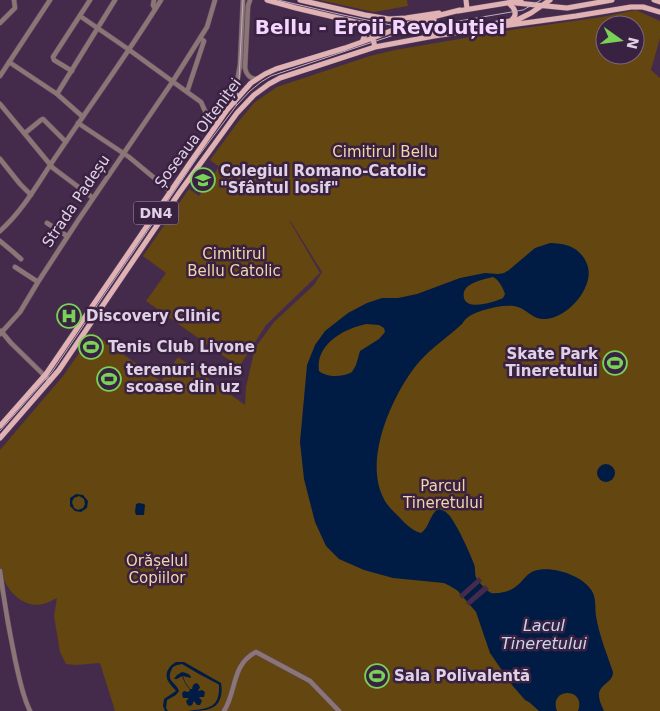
<svg xmlns="http://www.w3.org/2000/svg" width="660" height="711" viewBox="0 0 660 711" font-family="'DejaVu Sans',sans-serif">
  <rect width="100%" height="100%" fill="#442b4b"/>
  <path fill="#644610" fill-rule="evenodd" d="M319,0h88l1,6 -34,6z
    M636,10l24,11v17l-9,32 9,8v633h-545l-15,-48 -24,2 -10,-1 -6,-12 -6,-36 3,-18c-5,2 -9,5 -14,6 -16,4 -31,-8 -38,-22 -2,-5 -1,-10 -5,-14v-118l63,-74 30,-43 68,48 17,-24 67,48 1,-18 9,-39 19,-26 40,-37 8,-13 -31,-50 -2,-2 31,53 -54,52 -27,42 -93,-66 20,-28 -23,-17 46,-67 10,7 19,-28 44,30 -52,-38 28,-38 17,-20 22,-15 93,-31 25,-6 122,-21 85,-12zM605,25h30v30h-30z"/>
  <path fill="#011c44" fill-rule="evenodd" d="M550,243c16,0 31,5 37,21 9,22 -19,54 -41,55 -13,1 -17,-8 -28,-12 -12,-4 -41,3 -51,11 -2,1 -4,5 -5,6 -14,13 -31,24 -43,38 -28,33 -63,111 -27,148 9,8 17,20 29,23 9,-6 8,-18 17,-24 4,1 7,2 10,5 8,8 22,39 26,50 2,5 0,11 3,15 4,6 9,11 14,14 11,1 21,-2 29,-10 4,-4 8,-10 14,-12 18,-6 51,5 59,22 3,7 2,15 3,23 3,19 11,38 17,56 0,11 -14,12 -14,23 0,6 3,11 5,16h-26c9,-24 -30,-24 -21,0h-18l-10,-9 -4,-2 -13,-15 -22,-32 -14,-41 -18,-21 -8,-5 -6,-3 -51,-5 -29,-8 -25,-11 -13,-13 -11,-24 -11,-43 -4,-37 7,-77 8,-20 10,-14 23,-18 19,-10 15,-5h16l19,-4 43,-16 25,-5 13,1 6,-1 5,-3 26,-22zM493,277c6,3 10,11 12,17l-2,4c-8,4 -36,13 -39,0 -1,-4 0,-8 3,-11 7,-6 18,-8 26,-10zM367,324l12,1 5,3 1,4 -6,7 -19,12 -4,14 -4,7c-9,5 -25,6 -33,-1 -4,-26 25,-43 48,-47z
    M597 473a9 9 0 1 1 18 0a9 9 0 1 1-18 0Z
    M76,494l7,1 5,6 -1,7 -6,4 -6,-1 -5,-5v-8zM79,496l5,3 1,5 -2,4 -5,2 -4,-2 -2,-6 2,-4z
    M139,503l5,1 1,1 -1,10h-8l-1,-3 1,-8z
    M176,662h8l37,21c1,6 1,11 -1,16 -4,12 -19,12 -32,12 20,-3 32,-2 31,-26l-1,-1 -19,-10 -17,-10 -5,1 -4,2c-9,15 3,14 6,24l-3,4 -9,5 -1,8 2,3h-3l-2,-5 1,-7 12,-8c-2,-3 -6,-6 -8,-10 -4,-8 1,-15 8,-19z
    M182,672c4,1 9,2 9,6l-8,-2 2,6 5,7h2l1,-4 3,-2 2,1 2,3 -2,4 4,-1 3,2 -1,5h-5l3,4 -2,4h-3l-3,-4 -2,4 -3,1 -2,-2 -1,-3 3,-3h-6l-1,-5 2,-2 4,1 2,-2 -5,-7 -3,-7 -5,3h-3l3,-4z"/>
  <path fill="#442b4b" d="M479,577l3,4 -20,18 -3,-4z
    M485,585l4,4 -20,17 -3,-4z"/>
  <g fill="none" stroke-linecap="round" stroke-linejoin="round">
    <g stroke="#604967" stroke-width="5.5">
      <path id="minor" d="M154,0l-1,5 2,4
        M250,0l-2,6 -3,62c1,6 5,11 12,11
        M80,16l48,33 59,43 14,10 4,9 10,10 3,2
        M0,23l15,-15 -1,-8
        M9,62l48,32 26,23
        M72,71l-18,-11 -1,-3 37,-57
        M0,76l50,-76
        M187,92l17,-51 -4,-3
        M57,94l58,-94
        M0,104l53,64 40,30
        M230,105l6,-17 4,-23 3,-65
        M78,123l51,34 41,34
        M25,133l16,-13 2,-1 23,23
        M0,159l20,25 11,11
        M47,223l20,13
        M0,231c25,-22 40,-52 59,-79 34,-51 70,-100 102,-152
        M0,241l12,10 9,8
        M15,267l23,15
        M1,331l10,12 39,38
        M0,334l20,-22 18,-30 41,-63 94,-138 34,-54 8,-27
        M0,571c4,30 9,59 15,88 4,18 7,36 15,52
        M224,711c13,-20 7,-46 32,-59l54,29 29,30"/>
    </g>
    <g stroke="#604967" stroke-width="6">
      <path id="major" d="M267,0l29,8 72,17 2,2 5,20
        M300,0l65,15 24,4 17,-1 33,-5
        M466,0l1,9
        M654,0l6,2
        M508,3c8,5 10,13 2,18
        M516,3l51,5 45,-8
        M458,11l55,-9 8,-2
        M434,20l-6,2 -1,6 2,4 7,1
        M362,23c4,7 4,12 0,19
        M502,26l74,-10 55,-9h12l17,5
        M0,426l46,-52 144,-211 37,-53 24,-27 14,-9 11,-5 69,-21 28,-10 40,-16 47,-12
        M0,438l59,-68 120,-177 58,-80 17,-18 15,-11 11,-6 95,-31 59,-11 53,-8 10,-5 20,-3 14,-7 19,-13"/>
    </g>
    <use href="#minor" stroke="#8c7575" stroke-width="4.5"/>
    <use href="#major" stroke="#e1b2b3" stroke-width="5"/>
    <path stroke="#bdacc3" stroke-width="1" d="M278,0l65,15 67,14
      M236,105l3,-25 4,-80
      M0,431l52,-59 145,-214 39,-52 14,-15 11,-9 10,-6 141,-47 111,-19 18,-10"/>
  </g>
  <defs>
    <g id="school-ring" transform="scale(1.25)"><circle r="9.5" fill="#392141" stroke="#79d157" stroke-width="1.5"/><path d="M0-5L7-2L0 1L-7-2ZM-4 1L0 2.5L4 1V4Q0 6-4 4Z" fill="#79d157"/></g>
    <g id="hospital-ring" transform="scale(1.25)"><circle r="9.5" fill="#392141" stroke="#79d157" stroke-width="1.5"/><path d="M-5-5h3v3.5h4V-5h3V5h-3V1.5h-4V5h-3Z" fill="#79d157"/></g>
    <g id="stadium-ring" transform="scale(1.25)"><circle r="9.5" fill="#392141" stroke="#79d157" stroke-width="1.5"/><path d="M0-5a6.5 5 0 1 0 0 10a6.5 5 0 1 0 0-10ZM-3.5-1.8h7v3.6h-7Z" fill="#79d157"/></g>
  </defs>
  <g fill-rule="evenodd">
    <use href="#school-ring" x="203" y="180"/>
    <use href="#hospital-ring" x="69" y="316"/>
    <use href="#stadium-ring" x="91" y="347"/>
    <use href="#stadium-ring" x="615" y="363"/>
    <use href="#stadium-ring" x="109" y="379"/>
    <use href="#stadium-ring" x="377" y="676"/>
  </g>
  <g text-anchor="middle" stroke-width="5" stroke-linejoin="round" paint-order="stroke">
    <rect fill="#392141" stroke="#ae9cb4" stroke-width="1" x="133.5" y="201.5" width="45" height="23" rx="4"/>
    <g font-size="14" font-weight="bold" fill="#e0d1e5">
      <text x="156" y="218">DN4</text>
    </g>
    <g font-size="15" fill="#e0d1e5" stroke="#392141">
      <text transform="translate(198 133) rotate(-53)" y="5">Șoseaua Olteniței</text>
      <text transform="translate(76 201) rotate(-56)" y="5">Strada Padeșu</text>
    </g>
    <g font-size="15" fill="#f3d5a8" stroke="#392141">
      <text x="385" y="157">Cimitirul Bellu</text>
      <text x="234" y="259">Cimitirul<tspan x="234" dy="17">Bellu Catolic</tspan></text>
      <text x="443" y="491">Parcul<tspan x="443" dy="17">Tineretului</tspan></text>
      <text x="157" y="566">Orășelul<tspan x="157" dy="17">Copiilor</tspan></text>
    </g>
    <g font-size="15" font-weight="bold" fill="#e0d1e5" stroke="#392141" text-anchor="start">
      <text x="220" y="176">Colegiul Romano-Catolic<tspan x="220" dy="17">"Sfântul Iosif"</tspan></text>
      <text x="86" y="321">Discovery Clinic</text>
      <text x="108" y="352">Tenis Club Livone</text>
      <text x="598" y="359" text-anchor="end">Skate Park<tspan x="598" dy="17">Tineretului</tspan></text>
      <text x="126" y="375">terenuri tenis<tspan x="126" dy="17">scoase din uz</tspan></text>
      <text x="394" y="681">Sala Polivalentă</text>
    </g>
    <g font-size="16" font-style="italic" fill="#c9d7ed" stroke="#392141">
      <text x="544" y="631">Lacul<tspan x="544" dy="18">Tineretului</tspan></text>
    </g>
    <g font-size="20" font-weight="bold" fill="#f5d6ff" stroke="#392141">
      <text x="380" y="34">Bellu - Eroii Revoluției</text>
    </g>
  </g>
  <g transform="translate(620 40) rotate(104)"><circle r="24" fill="#392141" stroke="#7c6783"/>
  <path d="M0-4L9 19L0 12L-9 19Z" fill="#79d157"/>
  <text y="-8" font-size="14" font-weight="bold" text-anchor="middle" fill="#e0d1e5">N</text>
  </g>
</svg>
